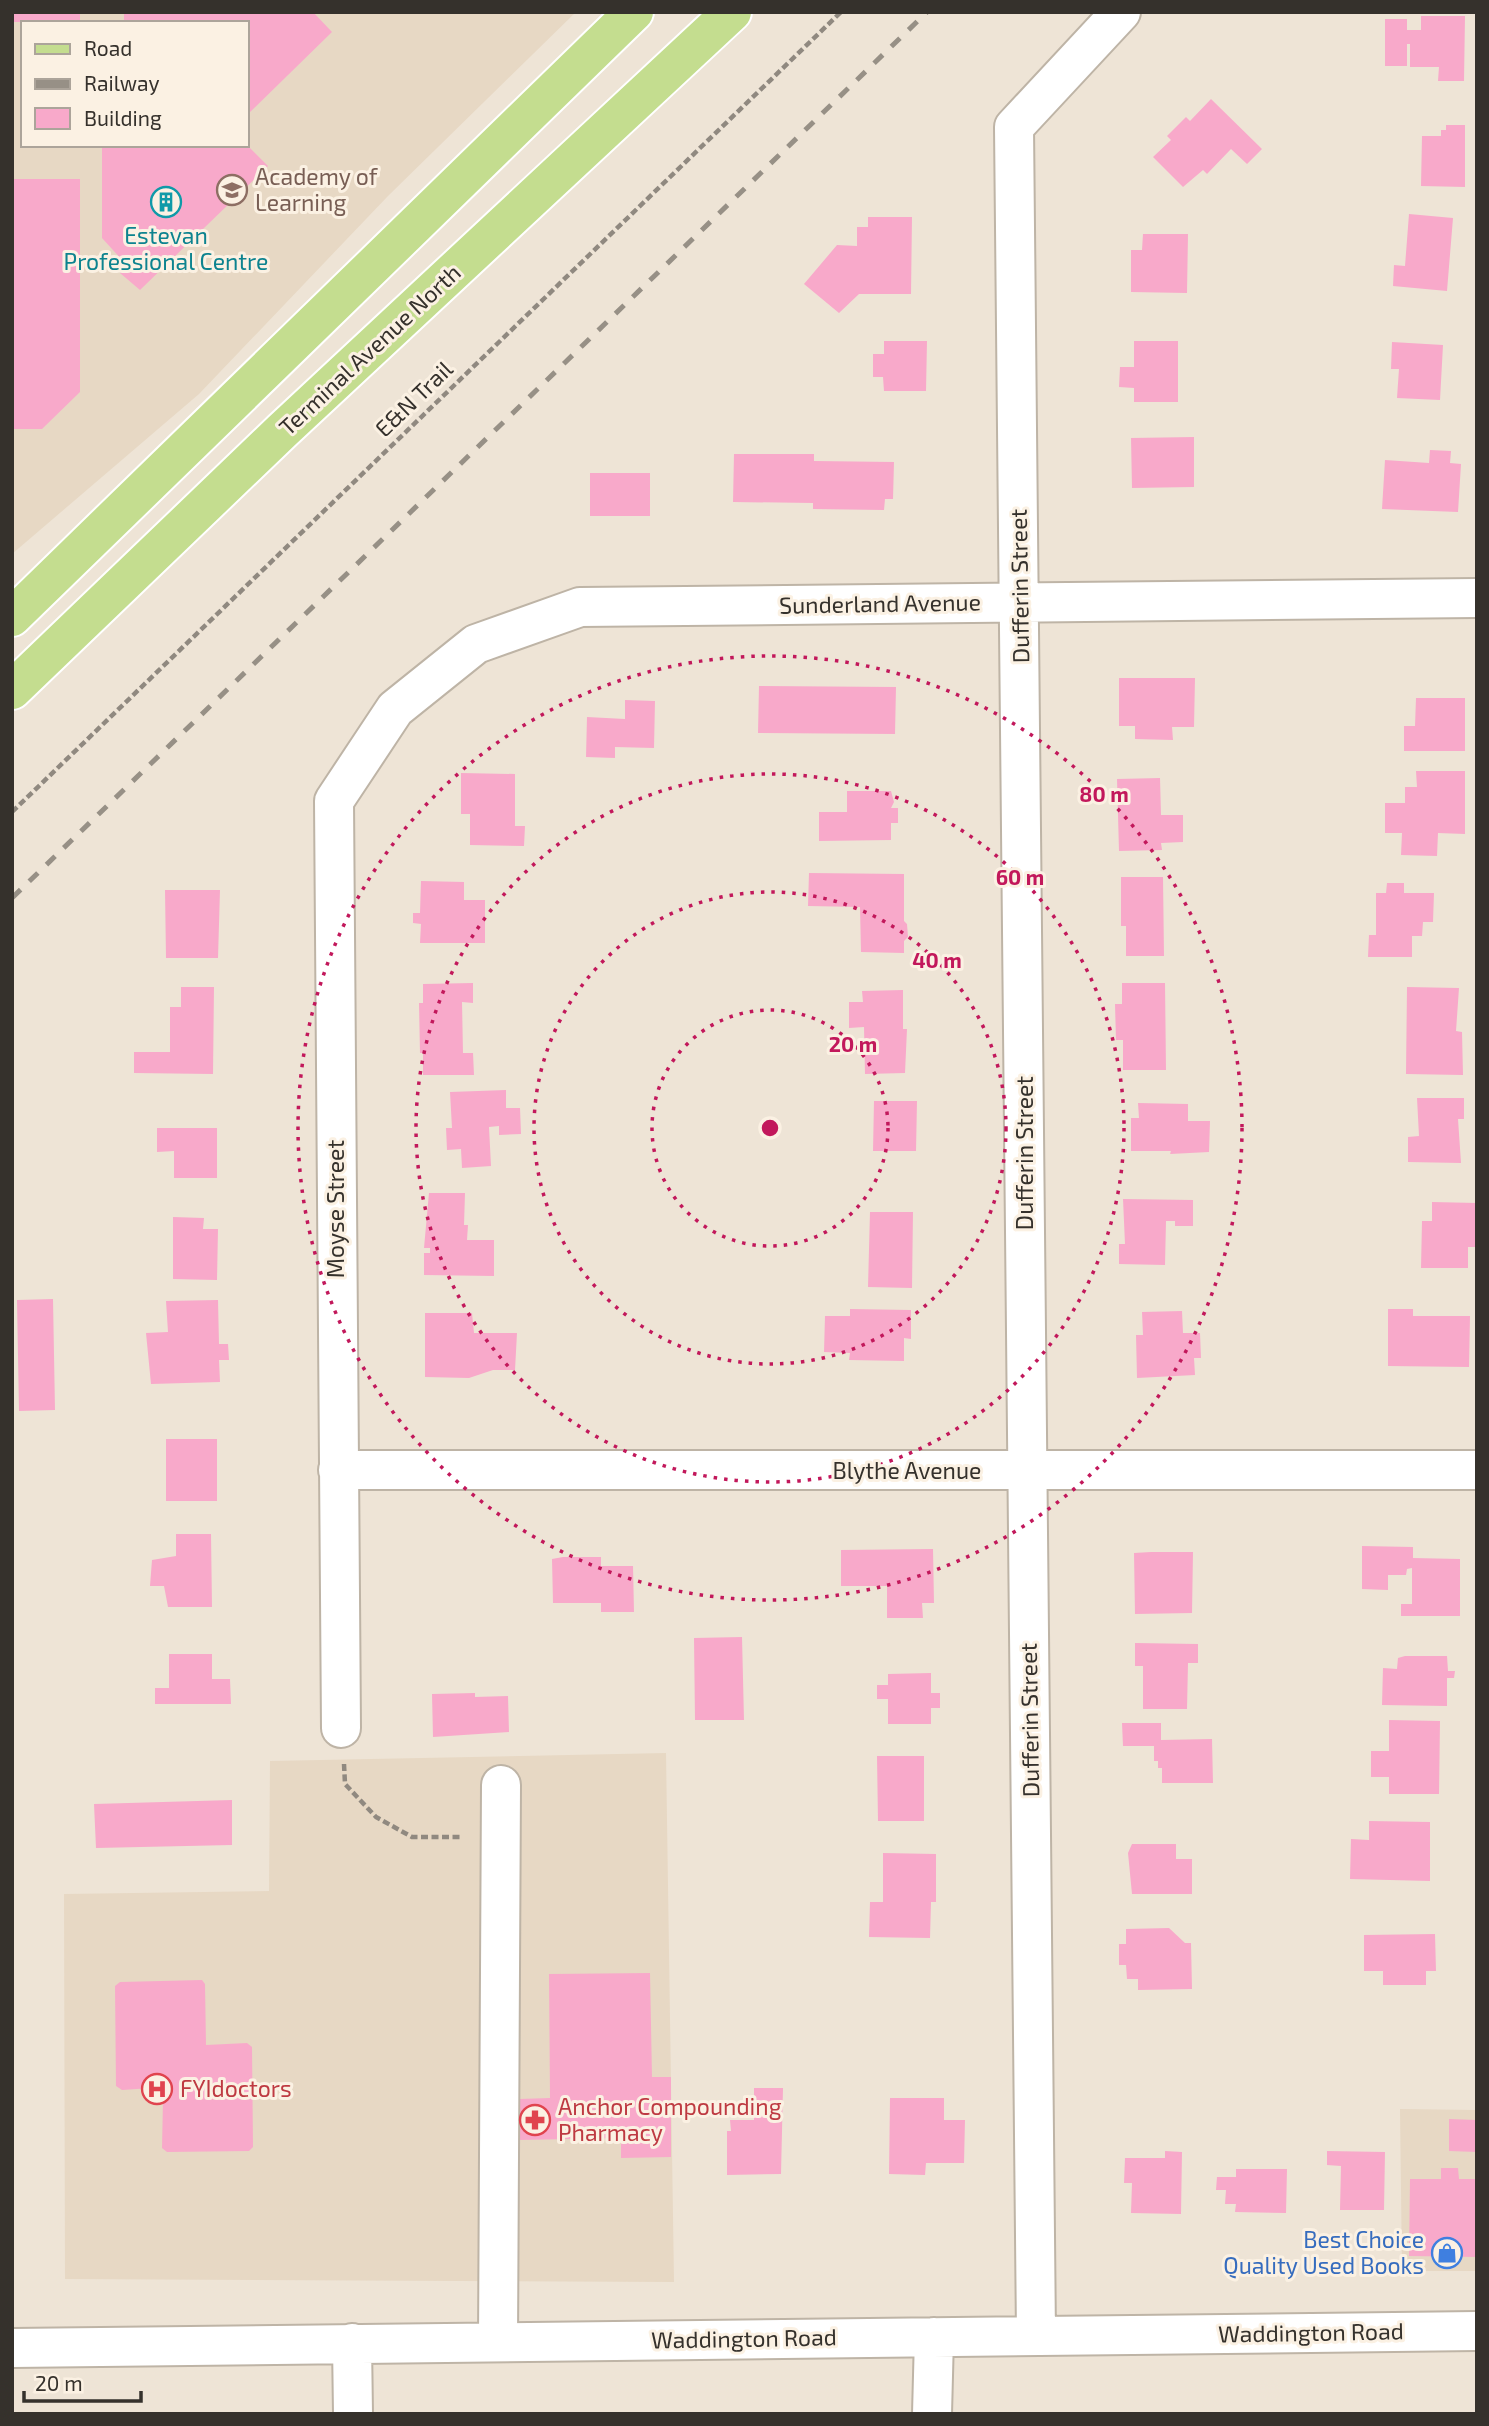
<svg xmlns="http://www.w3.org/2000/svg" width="1489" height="2426" viewBox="0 0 1489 2426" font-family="'Exo 2',sans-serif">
  <rect width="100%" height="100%" fill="#eee4d6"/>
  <path fill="#e7d8c4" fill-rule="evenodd" d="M12,12h564l-188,184 -189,198 -187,160zM23,23h224v122h-224z
    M666,1753l8,529 -609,-3 -1,-385 205,-3 1,-130z
    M1400,2109l77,1v161h-75z"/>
  <path fill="#f8a9ca" d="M12,12h68v10h-68z
    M124,12h189l19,20 -85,83v-92h-123z
    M1421,16h44l-1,65h-26l1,-14h-29v-23h-3v22h-22v-47h22v11h14z
    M1211,99l51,50 -15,15 -16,-15 -24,25 -4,-4 -20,17 -30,-30 18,-17 -4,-4 19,-19 4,4z
    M1446,125h19v62l-44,-1 1,-50h19v-6h5z
    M102,145h145l21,21 -128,124 -20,-17 3,-12 -21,-23z
    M12,179h68v213l-38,37h-30z
    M1409,214l44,4 -6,73 -54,-5 1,-21 11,1z
    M868,217h44l-1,77h-52l-20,19 -35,-29 33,-39 20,1v-19h11z
    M1143,234h45l-1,59 -56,-1v-42h11z
    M884,341h43l-1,50h-42l-1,-14h-10v-23h11z
    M1134,341h44v61h-44v-14l-15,-1 1,-20h14z
    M1392,342l51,3 -3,55 -43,-2 2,-29h-8z
    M1194,437v50l-62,1 -1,-50z
    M1430,450l21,1 -1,12 11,1 -3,48 -76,-3 3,-49 44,3z
    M734,454h80v7l80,1 -1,37h-8l-1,11 -71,-1v-6l-80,-1z
    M590,473h60v43h-60z
    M1119,678h76l-1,49h-22l1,13 -38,-1v-13h-16z
    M759,686l137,1 -1,47 -137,-1z
    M1416,698h49v53h-61v-25h11z
    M625,700l30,1 -1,47 -39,-1v11l-29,-1 1,-40 38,2z
    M1416,771h49v63l-27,-1 -1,23 -36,-1 1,-22h-17v-30h20v-16h12z
    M461,773l54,1v52h10l-1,20 -54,-1v-31h-9z
    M1160,778l1,37h22v27l-22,1 1,7 -43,1 -2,-72z
    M847,791h44l3,11 -3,6h7v15h-7v17l-72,1v-29h28z
    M809,873l95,1v47l3,3 1,13 -4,4v12l-43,-1 -1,-45 -52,-1z
    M1121,877h42l1,79h-38v-30h-5z
    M421,881l43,1v18h21v43h-65l1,-19 -8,-1v-10h7z
    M1387,883h17v10h30l-1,29h-10l-1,14h-10v21h-44l1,-22h7v-42h10z
    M165,890h55l-2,68h-52z
    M473,983v20l-11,-1 1,51h10l1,22h-51v-22h-3l-1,-50h4v-19z
    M1122,983h43l1,87h-43v-30h-7l-1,-36h7z
    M181,987h33l-1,87 -79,-1v-21h36v-45h11z
    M1407,987l52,1 -3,43 6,1 1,43 -57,-1z
    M903,990v39h4l-2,44 -40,1 -1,-47 -15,1v-26h14l-1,-11z
    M506,1090v18h14l1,26 -22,1v-9l-10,1 2,39 -29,2 -1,-19 -14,1 -1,-22h6l-2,-36z
    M1417,1098h47v21h-6l3,44 -53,-1v-25l11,-1z
    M874,1101h43l-1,50h-43z
    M1138,1103l50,1v17h22l-1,31 -39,2 1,-3h-40v-33h8z
    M157,1128h60v50h-43v-27l-17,1z
    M429,1193h36l-1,32h4l-1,15h27v36l-70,-1v-22h6v-5h-6z
    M1123,1199l70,1v26h-18v-5h-9l-1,44 -46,-1v-20h6z
    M1432,1202l45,1v44h-9v21h-47l1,-47h10z
    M870,1212h43l-1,76 -44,-1z
    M173,1217l31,1 -1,11h15l-1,51 -44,-1z
    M53,1299l2,111 -36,1 -2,-111z
    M218,1300l1,44h9l1,16h-10l1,22 -69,2 -5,-51 22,-1 -2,-31z
    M850,1309l61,1v29l-7,-1v23l-55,-1 1,-7 -26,-1 1,-36h25z
    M1388,1309h25v7h57l-1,51 -81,-1z
    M1182,1311l1,22h17l1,25h-7l1,17 -58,3 -1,-43h7l-1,-23z
    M425,1313h47l2,20h43l-2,37h-22l-24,8 -44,-1z
    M166,1439h51v62h-51z
    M176,1534h35l1,73h-44l-4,-21h-14l2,-26 24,-4z
    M1362,1546l51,1v11l47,1v57h-59v-12h11v-36l-5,1 -1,6h-18v15l-26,-1z
    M933,1549l1,54h-12l1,15h-36v-32h-46v-36z
    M1151,1552h42l-1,61 -57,1 -1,-61z
    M563,1557h38v9h32l1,46h-33v-9h-48l-1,-44z
    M742,1637l2,83h-49l-1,-82z
    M1135,1643l63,1v19h-10l-1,46h-44v-43h-8z
    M169,1654h43v25h18l1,25h-76v-16h14z
    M1405,1656h42l1,15h7l-1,7h-7v28l-65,-1 1,-37 14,1 1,-11z
    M931,1673v20h9v15h-9v16h-43v-25h-11v-14h11v-11z
    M475,1693v4l33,-1 1,36 -76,5 -1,-43z
    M1389,1720l51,1 -1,73h-50v-17h-18v-26h18z
    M1122,1723h39v17l51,-1 1,44h-51v-15h-4v-7h-4v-15h-31z
    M877,1756h47v65h-46z
    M232,1800v45l-136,3 -2,-44z
    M1369,1821l61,1v59l-80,-2 1,-40 18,1z
    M1132,1844h44v15h16v35h-60l-4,-41z
    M883,1853l53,1v48h-5l-1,36 -61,-1 1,-35h13z
    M1169,1928l16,15h6l1,46 -54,1v-11h-11l-1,-14h-7v-21h7v-15z
    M1435,1934l1,37h-10v14h-43v-14h-19v-36z
    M650,1973l2,104h19v80l-50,1v-20l-102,2v-41l31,-1 -1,-124z
    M202,1980l3,4 1,61 41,-2 5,4 1,100 -4,4 -82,1 -5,-4 1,-48 -12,-12 -29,2 -6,-4 -1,-100 5,-4z
    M754,2088h29l-2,86 -54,1v-44h4l-1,-11h24z
    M890,2098h54v22h21l-1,43h-38l-1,12 -36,-1z
    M1449,2119l28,1v32l-28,-1z
    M1165,2151l17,1 -1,62 -50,-1 1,-30h-8l1,-25h40z
    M1327,2151l58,1 -1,58h-44l1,-44 -14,-1z
    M1441,2168h17l1,11h18v78l-68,-1 1,-77h31z
    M1236,2169h51l-1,44 -51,-1 1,-8h-11l1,-14h-10l1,-13h19z"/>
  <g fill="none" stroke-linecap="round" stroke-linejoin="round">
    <g stroke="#beb4a6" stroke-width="42">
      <path id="minor" d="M338,1470h1139
        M341,1728l-7,-927 61,-92 81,-65 104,-37 897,-9
        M1036,2336l-22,-2209 107,-115
        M498,2342l3,-557
        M352,2343l1,71
        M12,2348l1465,-17
        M932,2414l2,-77"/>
    </g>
    <g stroke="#fff" stroke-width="42">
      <path id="major" d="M12,617l622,-605
        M12,690l270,-259 450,-419"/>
    </g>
    <path stroke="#908980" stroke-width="4.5" stroke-dasharray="7 3.5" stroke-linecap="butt" d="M12,812l829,-800
      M344,1764l1,20 31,33 36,20h50"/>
    <use href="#minor" stroke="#fff" stroke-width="38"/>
    <use href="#major" stroke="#c4dd8f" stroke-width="38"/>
    <path stroke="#979086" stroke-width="5" stroke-dasharray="12 12" stroke-linecap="butt" d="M12,898l915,-886"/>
  </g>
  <g fill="none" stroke="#c2185b" stroke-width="3.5" stroke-dasharray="3.5 7">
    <circle cx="770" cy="1128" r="118"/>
    <circle cx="770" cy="1128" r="236"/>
    <circle cx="770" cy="1128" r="354"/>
    <circle cx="770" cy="1128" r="472"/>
  </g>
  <defs>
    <g id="university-ring" transform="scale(1.575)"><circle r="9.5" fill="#fbf1e3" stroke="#8d6e63" stroke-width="1.5"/><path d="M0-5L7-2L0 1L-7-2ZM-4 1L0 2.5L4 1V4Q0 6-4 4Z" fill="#8d6e63"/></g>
    <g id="building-ring" transform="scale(1.575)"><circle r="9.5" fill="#fbf1e3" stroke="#0f9aa8" stroke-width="1.5"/><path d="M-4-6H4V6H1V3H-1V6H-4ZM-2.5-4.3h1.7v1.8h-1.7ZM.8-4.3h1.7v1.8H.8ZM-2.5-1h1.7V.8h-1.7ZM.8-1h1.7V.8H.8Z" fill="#0f9aa8"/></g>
    <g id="hospital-ring" transform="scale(1.575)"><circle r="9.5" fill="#fbf1e3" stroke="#e0444e" stroke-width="1.5"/><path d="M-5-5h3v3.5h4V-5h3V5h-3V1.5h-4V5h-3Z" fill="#e0444e"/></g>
    <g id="pharmacy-ring" transform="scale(1.575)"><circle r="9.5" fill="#fbf1e3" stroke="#e0444e" stroke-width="1.5"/><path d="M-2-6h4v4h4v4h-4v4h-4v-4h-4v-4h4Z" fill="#e0444e"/></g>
    <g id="shop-ring" transform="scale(1.575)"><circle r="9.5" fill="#fbf1e3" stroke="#3f7fe0" stroke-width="1.5"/><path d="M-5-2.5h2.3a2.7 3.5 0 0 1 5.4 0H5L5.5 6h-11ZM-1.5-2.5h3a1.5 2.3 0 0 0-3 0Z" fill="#3f7fe0"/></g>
  </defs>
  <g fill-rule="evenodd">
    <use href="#university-ring" x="232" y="190"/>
    <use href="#building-ring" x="166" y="202"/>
    <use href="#hospital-ring" x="157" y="2089"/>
    <use href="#pharmacy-ring" x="535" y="2120"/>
    <use href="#shop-ring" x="1447" y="2253"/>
  </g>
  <g text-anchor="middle" stroke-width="6" stroke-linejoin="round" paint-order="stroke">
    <g font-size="23" fill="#785e54" stroke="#fbf1e3" text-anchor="start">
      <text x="255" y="185">Academy of<tspan x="255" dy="26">Learning</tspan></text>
    </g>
    <g font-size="23" fill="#0d838f" stroke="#fbf1e3">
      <text x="166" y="244">Estevan<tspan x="166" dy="26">Professional Centre</tspan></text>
    </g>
    <g font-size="23" fill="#35312c" stroke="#fbf1e3">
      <text transform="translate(370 350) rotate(-43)" y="8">Terminal Avenue North</text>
      <text transform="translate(414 399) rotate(-44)" y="8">E&amp;N Trail</text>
      <text transform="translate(1020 586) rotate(-91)" y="8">Dufferin Street</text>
      <text transform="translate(880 604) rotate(-1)" y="8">Sunderland Avenue</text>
      <text transform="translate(1025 1153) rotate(-90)" y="8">Dufferin Street</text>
      <text transform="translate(336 1209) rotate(-90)" y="8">Moyse Street</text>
      <text x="907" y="1479">Blythe Avenue</text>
      <text transform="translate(1030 1720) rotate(-91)" y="8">Dufferin Street</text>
      <text transform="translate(1311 2333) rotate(-1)" y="8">Waddington Road</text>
      <text transform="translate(744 2339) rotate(-1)" y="8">Waddington Road</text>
    </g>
    <g font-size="23" fill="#be3a42" stroke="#fbf1e3" text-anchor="start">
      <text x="180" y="2097">FYIdoctors</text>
      <text x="558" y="2115">Anchor Compounding<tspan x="558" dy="26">Pharmacy</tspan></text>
    </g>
    <g font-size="23" fill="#366cbe" stroke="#fbf1e3" text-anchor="end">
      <text x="1424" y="2248">Best Choice<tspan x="1424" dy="26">Quality Used Books</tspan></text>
    </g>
  </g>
  <circle cx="770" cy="1128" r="10" fill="#c2185b" stroke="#fbf1e3" stroke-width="3.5"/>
  <g font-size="21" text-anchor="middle" font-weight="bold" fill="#c2185b" stroke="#fbf1e3" stroke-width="6" stroke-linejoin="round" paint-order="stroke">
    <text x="1104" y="802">80 m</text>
    <text x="1020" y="885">60 m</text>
    <text x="937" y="968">40 m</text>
    <text x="853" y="1052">20 m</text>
  </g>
  <rect width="1489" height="2426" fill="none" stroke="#35312c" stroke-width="28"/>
  <rect x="21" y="21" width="228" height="126" fill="#fbf1e3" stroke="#aca49a" stroke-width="2"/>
  <rect x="35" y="44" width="35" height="10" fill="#c4dd8f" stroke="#aca49a" stroke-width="2"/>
  <text x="84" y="56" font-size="21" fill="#35312c">Road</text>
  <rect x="35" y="79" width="35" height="10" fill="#979086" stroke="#aca49a" stroke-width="2"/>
  <text x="84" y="91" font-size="21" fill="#35312c">Railway</text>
  <rect x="35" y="108" width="35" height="21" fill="#f8a9ca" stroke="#aca49a" stroke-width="2"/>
  <text x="84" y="126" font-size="21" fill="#35312c">Building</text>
  <path d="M24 2391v10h117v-10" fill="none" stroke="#35312c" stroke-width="3.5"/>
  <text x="35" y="2391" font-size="21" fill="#35312c" stroke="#fbf1e3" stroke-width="5" paint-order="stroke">20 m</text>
</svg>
